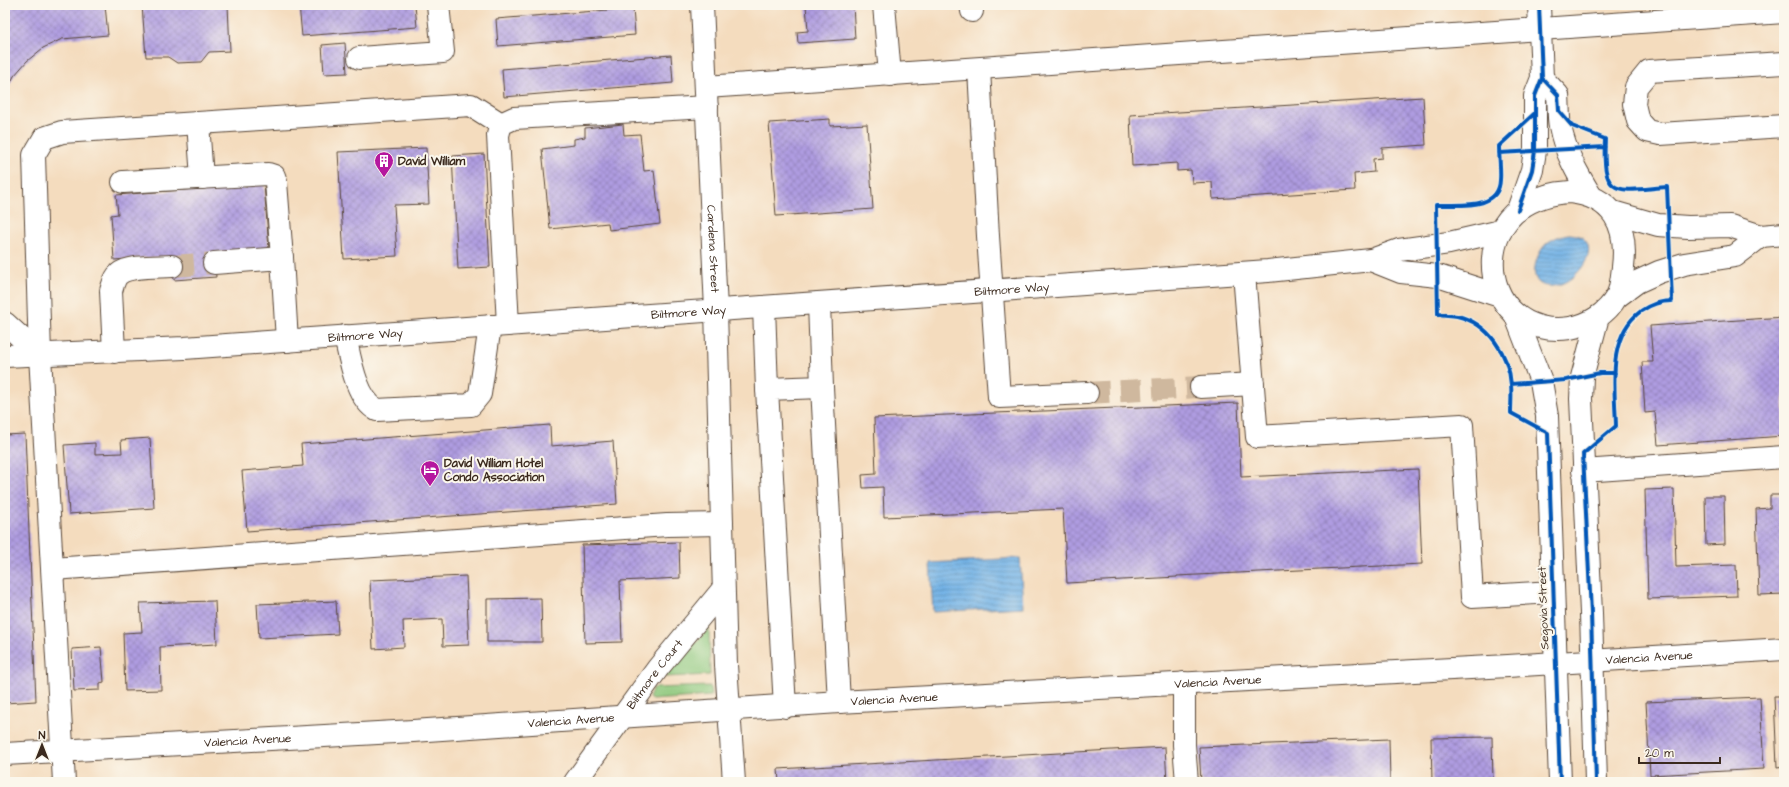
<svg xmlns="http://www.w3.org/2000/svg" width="1789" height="787" viewBox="0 0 1789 787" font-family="'Architects Daughter',sans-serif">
  <defs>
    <pattern id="water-rules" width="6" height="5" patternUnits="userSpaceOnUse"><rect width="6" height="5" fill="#72b2e6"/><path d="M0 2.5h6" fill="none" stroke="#5f91ba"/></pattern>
    <pattern id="building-cross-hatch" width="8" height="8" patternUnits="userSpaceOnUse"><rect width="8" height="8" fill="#af9ce1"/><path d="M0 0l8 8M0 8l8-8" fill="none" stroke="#907fb6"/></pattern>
  </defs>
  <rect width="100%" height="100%" fill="#fbf7ec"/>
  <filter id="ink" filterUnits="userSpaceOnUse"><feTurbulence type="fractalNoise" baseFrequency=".025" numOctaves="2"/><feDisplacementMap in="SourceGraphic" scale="8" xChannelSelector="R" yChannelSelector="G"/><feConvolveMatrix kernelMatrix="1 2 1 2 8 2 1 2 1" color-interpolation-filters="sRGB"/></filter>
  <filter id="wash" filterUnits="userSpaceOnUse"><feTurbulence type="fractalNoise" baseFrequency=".012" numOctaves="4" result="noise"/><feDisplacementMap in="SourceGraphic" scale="16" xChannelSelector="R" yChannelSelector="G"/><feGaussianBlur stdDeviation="0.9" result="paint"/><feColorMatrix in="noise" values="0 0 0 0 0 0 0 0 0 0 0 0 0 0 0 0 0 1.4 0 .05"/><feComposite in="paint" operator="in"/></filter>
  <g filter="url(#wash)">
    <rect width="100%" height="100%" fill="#f4dcbe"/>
    <path fill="#8ec87d" stroke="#64794e" d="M709,628l1,47 -45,2z
      M710,686l1,10 -59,4 -3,-2 4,-10z"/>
    <path fill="url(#water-rules)" stroke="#566e82" d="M1569,234c38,2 14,48 -16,52 -28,3 -19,-31 -6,-43 7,-5 14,-8 22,-9z
      M1020,558l3,49 -90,5 -3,-49z"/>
    <g id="blocks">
      <path fill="url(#building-cross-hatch)" d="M5,5h100l3,30 -46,4 -19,9 -16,13 -13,15 -9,18z
        M142,5h86l2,46 -21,1 -8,10 -24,1 -9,-6h-22z
        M299,5h116l2,22 -115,9z
        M566,5h25v1l-24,2z
        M806,5h47l2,34 -57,4 -1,-11 11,-1z
        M633,8l2,27 -137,11 -2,-27z
        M345,43l2,30 -23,1 -2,-29z
        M671,55l2,28 -169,14 -2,-28z
        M1423,97l3,48 -44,3v10l-9,1 1,13 -20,2 1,16 -142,9 -1,-17 -20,1 -1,-13 -14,1v-8l-45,3 -2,-51z
        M830,119v7l37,-2 6,85 -97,7 -7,-93z
        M623,124l1,11 16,-1 4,37 10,-1 6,54 -51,6 -1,-7 -58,6 -8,-80 32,-4v-6l11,-2v-9z
        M426,148l3,56 -35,1 3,51 -53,3 -6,-107z
        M484,154l6,113 -32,2 -6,-113z
        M264,184l5,65 -55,4 2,24 -42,3 -2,-19 -3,-5 -55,4 -3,-45 7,-1 -2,-19z
        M5,188l3,15h-3z
        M1784,317v119l-126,9 -3,-33 -10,1 -3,-51h11l-3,-36z
        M1238,403l3,74 177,-8 4,95 -245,12v1l-110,6 -4,-74 -179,8 -1,-30 -20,1 -1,-13 14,-1 -2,-56z
        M550,425l1,21 62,-5 4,63 -370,27 -5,-60 61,-5 -2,-22z
        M25,434l11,267 -31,2v-268z
        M150,438l4,70 -85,6 -5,-69 31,-2v11l27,-1 -1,-13z
        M1674,489l2,78 60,-2 1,31 -89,3 -3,-109z
        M1770,495h14v99l-25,1 -3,-86 14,-1z
        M1705,496h19l1,48 -19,1z
        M679,542l1,36 -60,3 2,61 -37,1 -3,-98z
        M466,576l3,69 -26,1 -1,-27 -39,2 1,26 -31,2 -3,-69z
        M541,598l1,44h-55v-43z
        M215,601l2,43 -57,3 1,43 -36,1 -2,-58 19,-1 -2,-29z
        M336,601l2,33 -79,4 -2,-34z
        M101,647l3,35 -4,1v7l-26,1 -2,-42z
        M1774,696h10v70l-7,1z
        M1760,697l4,72 -114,6 -4,-73z
        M1492,737l1,45h-61l-1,-44z
        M1389,739l1,43h-189l-2,-35z
        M1165,747l2,35h-388l-1,-13z
        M467,779v3h-26v-1z"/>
    </g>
  </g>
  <g filter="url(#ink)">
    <use href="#blocks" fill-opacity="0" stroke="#574536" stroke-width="1"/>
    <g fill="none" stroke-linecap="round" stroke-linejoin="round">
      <path stroke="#cfb89e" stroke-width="22" stroke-dasharray="22 11" stroke-linecap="butt" d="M172,266l42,-3
        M1087,393l114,-6"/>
      <g stroke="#574536" stroke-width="24">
        <g id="minor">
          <path id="s1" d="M702,5l14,305 10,355 8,117"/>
          <path d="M884,5l6,70"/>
          <path d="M971,5l1,6"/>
          <path d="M359,58l84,-6 -5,-47"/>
          <path d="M1784,63l-135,8 -13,16 -2,17 4,17 9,10 13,3 124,-8"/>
          <path d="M979,69l9,167 11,161 88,-4"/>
          <path d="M1542,78l16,17c1,10 0,21 2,31 5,26 17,47 31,70"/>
          <path d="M706,87l1078,-75"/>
          <path d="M198,123l4,55"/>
          <path d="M123,182l145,-8 6,2 2,6 6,76"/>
          <path d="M1570,192c43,5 58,33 53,75 -1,8 -2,22 -6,29 -20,36 -73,44 -103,17 -30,-27 -28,-79 5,-104 15,-11 32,-16 51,-17z"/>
          <path d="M1518,210l14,-40 3,-19v-55l7,-18 -3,-73"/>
          <path d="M1613,212l45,13 30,2 42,-1 31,10 23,-2"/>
          <path d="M1371,260l30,12 37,4 62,20"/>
          <path d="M214,263l68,-5 5,83"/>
          <path d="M1244,273l13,164 205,-12 10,172 81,-5"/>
          <path d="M1618,296l19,-14 22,-10 25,-8 51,-8 26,-20"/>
          <path d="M764,307l3,82"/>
          <path d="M1515,314l26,67 6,35 13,366"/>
          <path d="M5,323l35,32"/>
          <path d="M508,325l-10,-190 3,-11 13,-6 193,-11"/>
          <path d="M345,336c5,22 11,63 32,74l94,-5 9,-11 10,-68"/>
          <path d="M114,352l-3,-61c2,-6 3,-13 8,-17 10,-9 39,-7 53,-8"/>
          <path id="s2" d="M5,356l179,-8 1084,-77 103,-11 28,-10 50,-7 52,-12"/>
          <path d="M822,387l17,315"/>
          <path d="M1201,387l52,-3"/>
          <path d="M1583,471l201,-14"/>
          <path d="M53,569l614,-44 55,-1"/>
          <path d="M1184,683v62l3,37"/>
          <path d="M785,707l-18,-318 55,-2 -3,-84"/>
          <path id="s3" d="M5,754l408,-23 426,-29 669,-36 276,-17"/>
          <path d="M64,782l-24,-427 -6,-200 10,-17 18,-6 409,-27 30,19"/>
          <path id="s4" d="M575,782l83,-114 65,-79"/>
          <path d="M1596,782l-5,-169 -10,-214 1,-22 16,-60"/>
        </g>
      </g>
      <use href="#minor" stroke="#fff" stroke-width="22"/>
      <g stroke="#fbf7ec" stroke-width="6">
        <path id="cycleway" d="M1542,78l16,17 1,16 13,15 33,13c-3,60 11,52 62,48l5,114c-12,0 -21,3 -31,10 -35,26 -26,77 -25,115l-33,28 8,159 5,169
          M1535,113l-36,33c0,12 2,23 1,34 -1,31 -42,24 -64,25l2,109c6,1 13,1 19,2 31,7 52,38 54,69 1,9 0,18 0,28l37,20 12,349
          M1499,153l106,-6
          M1518,210l14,-40 3,-19v-55l7,-18 -3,-73
          M1511,384l55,-4 34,-7h15"/>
      </g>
      <use href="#cycleway" stroke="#0057b8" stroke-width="4"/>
    </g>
  </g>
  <defs>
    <g id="building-pin" transform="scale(1)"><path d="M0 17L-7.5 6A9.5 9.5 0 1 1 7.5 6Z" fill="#b5179e" stroke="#fbf7ec"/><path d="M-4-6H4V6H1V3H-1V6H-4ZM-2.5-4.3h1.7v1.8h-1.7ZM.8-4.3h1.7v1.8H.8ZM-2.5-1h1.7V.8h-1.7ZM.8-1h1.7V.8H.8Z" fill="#fff"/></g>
    <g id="hotel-pin" transform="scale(1)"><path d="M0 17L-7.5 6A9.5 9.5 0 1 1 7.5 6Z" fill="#b5179e" stroke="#fbf7ec"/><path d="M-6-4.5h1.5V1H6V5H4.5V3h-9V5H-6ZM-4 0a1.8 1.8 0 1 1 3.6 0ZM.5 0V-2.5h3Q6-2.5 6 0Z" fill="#fff"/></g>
  </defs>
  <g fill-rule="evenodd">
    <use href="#building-pin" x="384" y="161"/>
    <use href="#hotel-pin" x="430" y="470"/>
  </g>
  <g text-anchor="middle" stroke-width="4" stroke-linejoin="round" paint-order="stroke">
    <g font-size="12" font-weight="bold" fill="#3b2a1e" stroke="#fbf7ec" text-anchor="start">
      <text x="398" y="165">David William</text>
      <text x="444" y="467">David William Hotel<tspan x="444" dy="14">Condo Association</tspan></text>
    </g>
    <g font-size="12" fill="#3b2a1e" stroke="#fbf7ec">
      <text dy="4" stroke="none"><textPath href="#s1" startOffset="244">Cardena Street</textPath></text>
      <text dy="4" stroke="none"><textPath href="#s2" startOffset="1009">Biltmore Way</textPath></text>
      <text dy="4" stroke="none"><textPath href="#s2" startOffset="685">Biltmore Way</textPath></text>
      <text dy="4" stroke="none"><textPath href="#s2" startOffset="361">Biltmore Way</textPath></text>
      <text transform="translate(1543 608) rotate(-92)" y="4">Segovia Street</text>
      <text dy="4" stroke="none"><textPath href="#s3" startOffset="1647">Valencia Avenue</textPath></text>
      <text dy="4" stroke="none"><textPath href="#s4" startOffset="134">Biltmore Court</textPath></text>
      <text dy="4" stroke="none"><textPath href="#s3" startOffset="1215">Valencia Avenue</textPath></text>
      <text dy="4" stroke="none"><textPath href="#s3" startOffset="891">Valencia Avenue</textPath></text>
      <text dy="4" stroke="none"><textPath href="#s3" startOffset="567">Valencia Avenue</textPath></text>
      <text dy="4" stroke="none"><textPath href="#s3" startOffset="243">Valencia Avenue</textPath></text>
    </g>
  </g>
  <rect width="1789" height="787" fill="none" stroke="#fbf7ec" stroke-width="20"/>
  <g transform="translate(42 745)" stroke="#fbf7ec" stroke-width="3" paint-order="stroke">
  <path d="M0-3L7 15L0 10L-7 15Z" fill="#3b2a1e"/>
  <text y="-6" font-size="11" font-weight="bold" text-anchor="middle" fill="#3b2a1e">N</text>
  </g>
  <path d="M1639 757v6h81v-6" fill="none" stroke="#3b2a1e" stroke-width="2"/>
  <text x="1645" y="757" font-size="12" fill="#3b2a1e" stroke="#fbf7ec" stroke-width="3" paint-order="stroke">20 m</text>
</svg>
